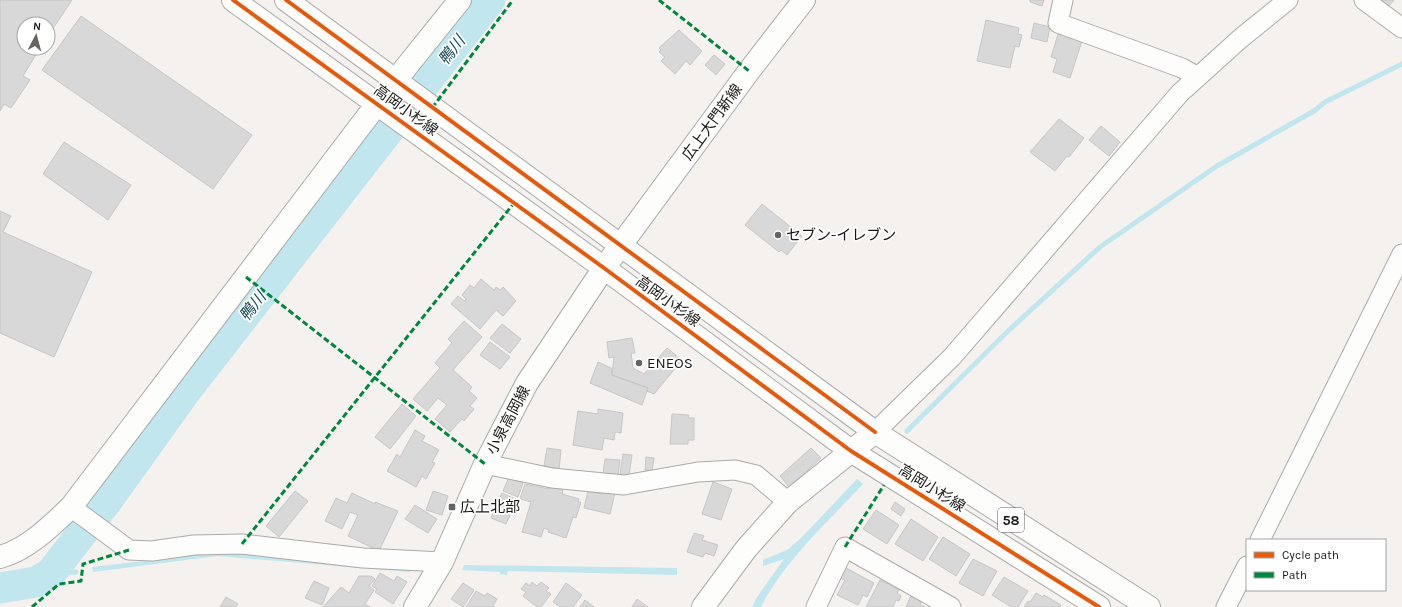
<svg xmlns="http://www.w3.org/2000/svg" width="1402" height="607" viewBox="0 0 1402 607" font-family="Karla,'Noto Sans JP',sans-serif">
  <rect width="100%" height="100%" fill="#f4f1ee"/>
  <path fill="#c1e6ed" d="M857,479l6,5c-36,39 -78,76 -102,123h-9l5,-10 27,-38 -21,7v-6l24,-10 15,-13z
    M221,552l190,15 -1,5 -193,-16 -124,16 -1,-5z
    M464,565l213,3v7l-169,-4 -1,4 -7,-1v-2l-38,-2z"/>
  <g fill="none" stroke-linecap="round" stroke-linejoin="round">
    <path stroke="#c1e6ed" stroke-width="5" d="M907,431l102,-101 91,-83 117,-81 97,-55 11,-9 77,-38
      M51,573l25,-1"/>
    <path stroke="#c1e6ed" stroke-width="31" d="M0,588l36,-6 15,-9 56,-72 78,-109 305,-392"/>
  </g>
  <path fill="#d9d8d8" stroke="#c8c6c6" d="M0,0h72l-24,36v-12h-24v24h16l-17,28 7,4 -19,28 -7,-4 -4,7z
    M1030,0h14l-2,6 -12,-4z
    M1380,0h14l-5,6z
    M81,16l171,119 -39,54 -171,-119z
    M986,20l33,8 -1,6 4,1 -3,12 -4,-1 -5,22 -33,-7z
    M1034,23l16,4 -3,15 -16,-4z
    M679,30l23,21 -12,14 -4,-4 -11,13 -14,-13 4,-4 -6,-5 2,-2 -2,-2z
    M1059,31l24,7 -13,40 -17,-6 4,-13 -6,-2z
    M714,55l11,9 -9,11 -11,-10z
    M1059,119l25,19 -15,19 -2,-1 -12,15 -25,-19z
    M1101,126l19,16 -11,14 -20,-16z
    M64,142l67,43 -23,35 -65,-46z
    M762,204l40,32 -15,19 -6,-5 -2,2 -34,-27z
    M0,211l11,5 -8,16 89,40 -38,85 -54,-24z
    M481,279l13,11 2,-3 4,3 3,-3 13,14 -13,15 -7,-6 -16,19 -29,-25 7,-8 6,5 2,-2 -4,-4 8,-10 4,3z
    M464,321l18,16 -29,33 19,17 -3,4 8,7 -7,8 4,3 -10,12 -2,-2 -12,13 -15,-13 12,-14 -9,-7 -11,13 -14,-12 27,-31 -5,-5 17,-20 -4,-4z
    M502,324l19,15 -11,14 -20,-15z
    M632,338l3,15h-4l2,15 11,6 23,-26 15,12 -28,34 -7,-3 1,-3 -36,-13 2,-18 -5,1 -2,-16z
    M490,342l20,15 -10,12 -20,-14z
    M598,362l13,6 1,7 36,13 -6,17 -52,-22z
    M402,404l14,12 -26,33 -15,-12z
    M598,409l25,4 -2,20 -6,-1 -1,8 -10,-2 -2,12 -29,-5 5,-34 20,3z
    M672,414l17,1 -1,3h6v22h-6v4h-18z
    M415,430l10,6 -3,5 17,9 -7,12 3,1 -9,16 -4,-3 -6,11 -29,-16 10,-17 3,3z
    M547,448l14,2 -2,19 -15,-3z
    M811,448l10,10 -32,29 -9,-11z
    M623,454l9,1 -3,20 -9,-1z
    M646,457l8,1 -2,13 -7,-1z
    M605,459l15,1 -2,15 -15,-1z
    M509,477l14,6 -5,14 -15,-6z
    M713,482l19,7 -11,31 -19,-6z
    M525,484l24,5 2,-3 12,4 -1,4 17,5 -1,3h3l-5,16 -3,-1 -7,21 -18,-6 1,-2 -5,-2 -3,9 -19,-5 9,-30 -11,-3z
    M603,490l12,3 -5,21 -26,-6 4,-17 14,3z
    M295,491l13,10 -29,36 -13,-11z
    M433,491l15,5 -6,19 -16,-5z
    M352,493l23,11v-2l23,9 -19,40 -31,-15 10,-21 -8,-3 -8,17 -17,-8 11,-23 11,5z
    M502,493l15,7 -11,24 -15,-6z
    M895,502l10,7 -4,7 -10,-7z
    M415,505l22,14 -9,14 -23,-14z
    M876,510l23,15 -12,19 -24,-15z
    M911,519l27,18 -15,24 -28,-17z
    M694,533l10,3 -2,4 16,5 -4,11 -9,-3 -2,4 -16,-5z
    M943,537l27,17 -14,22 -27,-17z
    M973,559l24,12 -14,25 -24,-13z
    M846,568l28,15 -7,14 -4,-2 -5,10 -21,-10 8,-15 -5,-2z
    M380,573l14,8 3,-5 10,6 -14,22 -18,-12 2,-3 -5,-3z
    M359,576h12l4,3 -6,7 5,4 -9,14 5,3h-47l18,-20 8,6z
    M1004,577l24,14 -10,16h-7l-19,-12z
    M880,580l19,10 -2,3 4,3 -2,5 -3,-1 -3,7h-27z
    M314,581l15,7 -7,17 -17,-7z
    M532,582l5,4 4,-4 8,6 -3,3 5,3 -10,13h-4l-14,-11 3,-4 -5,-3 5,-6 4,3z
    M463,583l11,7 -11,17 -12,-8z
    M566,583l16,12 -9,12 -2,-2 -2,2h-9l-7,-5z
    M476,591l9,5 2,-3 10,6 -4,7 2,1h-29z
    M912,593l11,6 -3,6 5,2h-19z
    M1036,593l7,4 1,-2 17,10 -1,2h-36l4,-6 2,1z
    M226,597l12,7 -2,3h-16z
    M637,599l11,8h-16z
    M585,600l9,7h-14z"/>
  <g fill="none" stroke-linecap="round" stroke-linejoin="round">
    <g stroke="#abaaa8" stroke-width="21">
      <path id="street" d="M1063,0l-5,23 124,45 16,9
        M1364,0l38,28
        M875,432l77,-75 228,-264 61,-55 47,-38
        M485,464l67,14 72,7 74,-13 37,-2 21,5 32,27
        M71,507l58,43 23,1 42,-6 48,-1 121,14 79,4
        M1260,540l142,-286
        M816,607l29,-60 106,60
        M1226,607l21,-41"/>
    </g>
    <g stroke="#abaaa8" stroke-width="24">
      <path id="secondary" d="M395,81l65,-81
        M0,557c27,-7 51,-31 71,-50l306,-403
        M415,607l27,-45 43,-98 42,-81 77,-115 145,-197 55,-71
        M703,607l43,-58 42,-47 87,-70"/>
    </g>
    <g stroke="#abaaa8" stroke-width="24">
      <path id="primary" d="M233,0l371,268 247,183 248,156
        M286,0l589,432 274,175"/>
    </g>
    <path stroke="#d2d2d0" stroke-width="2.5" stroke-dasharray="1 3" stroke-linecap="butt" d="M784,477l28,-22"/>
    <use href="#street" stroke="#fdfdfc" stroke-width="19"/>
    <use href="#secondary" stroke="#fdfdfc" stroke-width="22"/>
    <use href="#primary" stroke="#fdfdfc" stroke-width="22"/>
    <path stroke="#00873e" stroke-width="3" stroke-dasharray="6 3" stroke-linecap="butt" d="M659,0l90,71
      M432,108l81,-108
      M246,277l239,187
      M242,544l272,-341
      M845,547l39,-62
      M32,607l27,-23 22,-3 2,-17 46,-14"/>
    <g stroke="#fff" stroke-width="6">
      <path id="cycleway" d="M233,0l371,268 247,183 248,156
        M286,0l589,432"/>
    </g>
    <use href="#cycleway" stroke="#e8590c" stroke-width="4"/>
  </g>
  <g fill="#666462" stroke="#fff" stroke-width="1.5">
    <circle cx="778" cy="235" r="4"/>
    <circle cx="639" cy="363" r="4"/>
    <rect x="448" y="503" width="8" height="8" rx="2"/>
  </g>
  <g text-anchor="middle" stroke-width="3.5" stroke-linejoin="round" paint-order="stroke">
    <rect fill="#fff" stroke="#5e5d5c" stroke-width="1" x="998" y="508" width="26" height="24" rx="3"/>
    <g font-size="14" font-weight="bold" fill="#191816">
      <text x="1011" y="525">58</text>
    </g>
    <g font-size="15" fill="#191816" stroke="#fff">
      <text transform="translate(406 110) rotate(36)" y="5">高岡小杉線</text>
      <text transform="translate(712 122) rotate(-54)" y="5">広上大門新線</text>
      <text transform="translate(668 301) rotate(36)" y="5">高岡小杉線</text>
      <text transform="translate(508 420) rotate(-62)" y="5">小泉高岡線</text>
      <text transform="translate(932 488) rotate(32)" y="5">高岡小杉線</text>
    </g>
    <g font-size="15" fill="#191816" stroke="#fff" text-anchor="start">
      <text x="786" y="240">セブン-イレブン</text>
      <text x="647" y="368">ENEOS</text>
      <text x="460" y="512">広上北部</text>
    </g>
    <g font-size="16" font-style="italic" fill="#1a4952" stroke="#fff">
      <text transform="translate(451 50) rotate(-52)" y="6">鴨川</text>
      <text transform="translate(252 306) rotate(-52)" y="6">鴨川</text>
    </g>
  </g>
  <rect x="1246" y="539" width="140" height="52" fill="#ffffff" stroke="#a3a3a2"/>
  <rect x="1254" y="552" width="20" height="6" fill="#e8590c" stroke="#a3a3a2"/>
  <text x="1282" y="559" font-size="12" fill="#191816">Cycle path</text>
  <rect x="1254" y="572" width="20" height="6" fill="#00873e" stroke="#a3a3a2"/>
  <text x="1282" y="579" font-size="12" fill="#191816">Path</text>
  <g transform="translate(36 36) rotate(6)"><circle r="19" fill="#ffffff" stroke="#a3a3a2"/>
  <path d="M0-3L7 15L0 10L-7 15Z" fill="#666462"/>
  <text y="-6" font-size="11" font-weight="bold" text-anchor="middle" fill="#191816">N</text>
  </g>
</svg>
